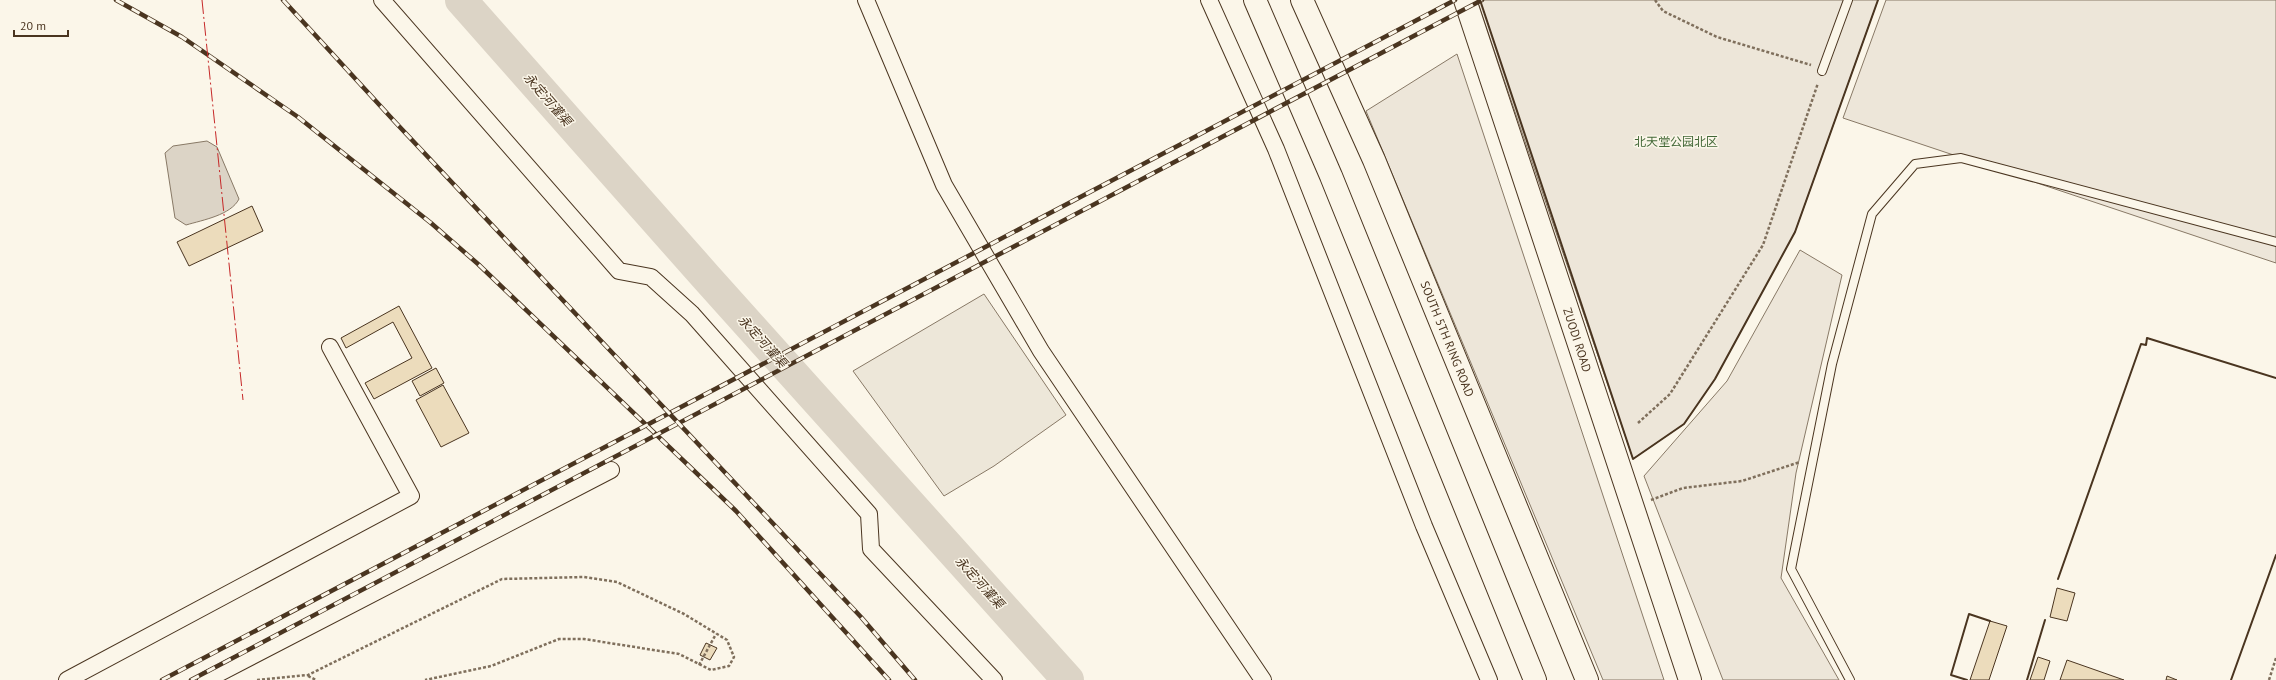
<svg xmlns="http://www.w3.org/2000/svg" width="2276" height="680" viewBox="0 0 2276 680" font-family="'PT Sans','Noto Sans SC',sans-serif">
  <rect width="100%" height="100%" fill="#fbf6e9"/>
  <path fill="#ede6d9" stroke="#887966" d="M1477,0h401l-83,232 -80,147 -31,45 -51,35z
    M1886,0h390v263l-433,-145z
    M1457,54l207,626h-61l-237,-569z
    M1800,250l42,25 -46,198 -15,105 58,102h-116l-79,-204 83,-95z"/>
  <path fill="#ede7d9" stroke="#887966" d="M984,294l82,121 -72,51 -50,30 -91,-125z"/>
  <path fill="#dcd4c6" stroke="#887966" d="M207,141l10,6 22,52c-8,16 -36,21 -53,26l-11,-7 -10,-65 8,-7z"/>
  <g fill="none" stroke-linecap="round" stroke-linejoin="round">
    <path stroke="#dcd4c6" stroke-width="32" d="M461,0l245,277 362,403"/>
  </g>
  <path fill="#ecdcbc" stroke="#4a3520" d="M252,206l11,25 -74,35 -12,-24z
    M399,306l33,62 -58,31 -9,-16 47,-25 -19,-36 -47,26 -5,-10z
    M436,368l8,15 -24,13 -8,-15z
    M443,385l26,48 -28,14 -25,-47z
    M2057,588l18,5 -8,28 -17,-4z
    M1990,621l17,5 -18,54h-19z
    M706,643l11,5 -7,12 -10,-5z
    M2038,657l12,4 -6,19h-14z
    M2067,660l57,20h-64z
    M2167,676l10,4h-11z"/>
  <g fill="none" stroke-linecap="round" stroke-linejoin="round">
    <g stroke="#4a3520" stroke-width="10">
      <path id="lane" d="M1822,71l26,-71
        M1850,680l-59,-111 41,-205 40,-150 43,-50 46,-6 315,84"/>
    </g>
    <g stroke="#4a3520" stroke-width="18">
      <path id="street" d="M382,0l237,271 32,6 41,37 177,200 2,35 123,131
        M866,0l78,185 97,166 222,329
        M1209,0l67,149 148,377 65,154
        M67,680l344,-184 -81,-149
        M206,680l405,-210"/>
    </g>
    <g stroke="#4a3520" stroke-width="24">
      <path id="secondary" d="M1465,0l225,680"/>
    </g>
    <g stroke="#4a3520" stroke-width="24">
      <path id="highway" d="M1255,0l76,176 204,504
        M1302,0l72,160 213,520"/>
    </g>
    <path stroke="#7f6f5c" stroke-width="2.5" stroke-dasharray="3 2" stroke-linecap="butt" d="M1655,0l8,11 54,26 94,28
      M1638,423l32,-29 93,-149 55,-162
      M1651,500l32,-12 59,-7 58,-19
      M699,665l17,-31
      M308,676l8,4
      M257,680l51,-5 194,-96 82,-2 33,5 67,32 43,26 7,17 -5,9 -18,4 -32,-16 -95,-15h-25l-68,27 -66,14
      M2269,680l7,-22"/>
    <use href="#lane" stroke="#fbf6e9" stroke-width="8"/>
    <use href="#street" stroke="#fbf6e9" stroke-width="16"/>
    <use href="#secondary" stroke="#fbf6e9" stroke-width="22"/>
    <use href="#highway" stroke="#fbf6e9" stroke-width="22"/>
    <g stroke="#4a3520" stroke-width="4.5">
      <path id="rail" d="M116,0l66,37 116,80 133,106 47,41 258,247 153,169
        M283,0l113,123 465,494 54,63
        M162,680l1293,-680
        M191,680l1291,-680"/>
    </g>
    <use href="#rail" stroke="#fbf6e9" stroke-width="3" stroke-dasharray="9" stroke-linecap="butt"/>
    <path stroke="#4a3520" stroke-width="2" d="M1480,0l153,459 51,-35 31,-45 80,-147 83,-232
      M2058,579l83,-235 5,1 1,-7 129,40
      M1967,680l-16,-5 18,-61 21,7
      M2027,680l18,-60
      M2231,680l45,-125"/>
    <path stroke="#c62828" stroke-width="1" stroke-dasharray="14 3 2 3" stroke-linecap="butt" d="M202,0l41,400"/>
  </g>
  <g text-anchor="middle" stroke-width="3" stroke-linejoin="round" paint-order="stroke">
    <g font-size="12" fill="#436837" stroke="#fbf6e9">
      <text x="1676" y="146">北天堂公园北区</text>
    </g>
    <g font-size="12" fill="#4a3520" stroke="#fbf6e9">
      <text transform="translate(1447 339) rotate(68)" y="4">SOUTH 5TH RING ROAD</text>
      <text transform="translate(1577 340) rotate(72)" y="4">ZUODI ROAD</text>
    </g>
    <g font-size="13" font-style="italic" fill="#4a3520" stroke="#fbf6e9">
      <text transform="translate(548 99) rotate(49)" y="5">永定河灌渠</text>
      <text transform="translate(763 341) rotate(48)" y="5">永定河灌渠</text>
      <text transform="translate(980 582) rotate(48)" y="5">永定河灌渠</text>
    </g>
  </g>
  <path d="M14 30v6h54v-6" fill="none" stroke="#4a3520" stroke-width="2"/>
  <text x="20" y="30" font-size="12" fill="#4a3520" stroke="#fbf6e9" stroke-width="3" paint-order="stroke">20 m</text>
</svg>
